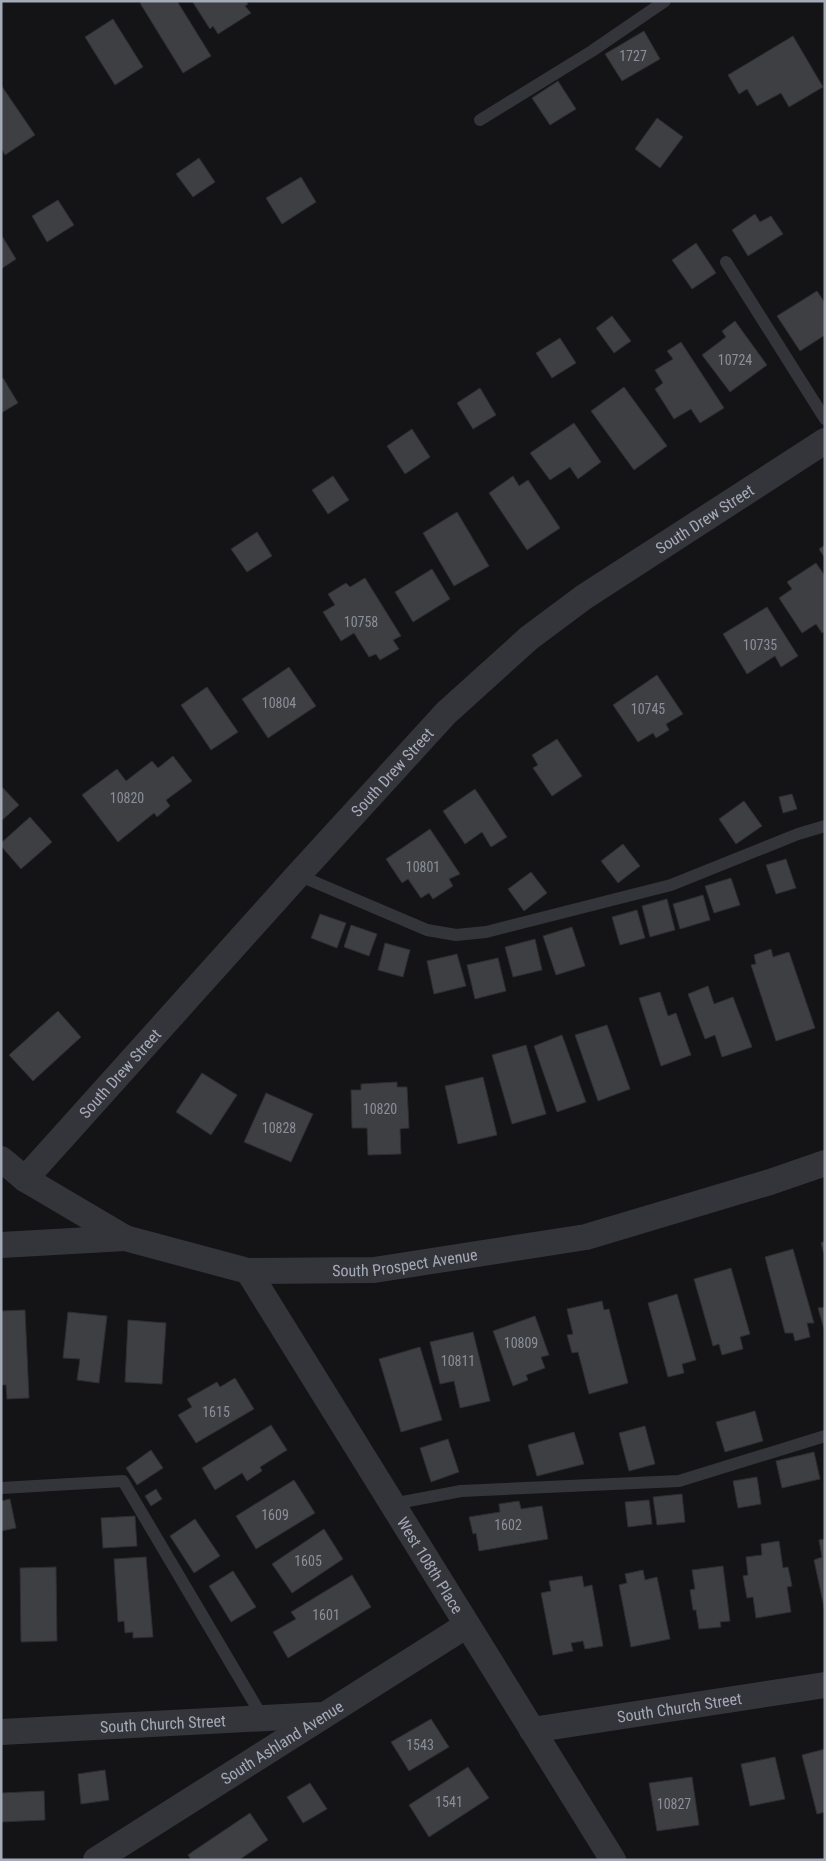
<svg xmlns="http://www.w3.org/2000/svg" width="826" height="1861" viewBox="0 0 826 1861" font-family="'Roboto Condensed',sans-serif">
  <rect width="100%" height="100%" fill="#141416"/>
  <path fill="#3e3f43" stroke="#2e2e32" d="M143,1h34l34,55 -28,17 -43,-70z
    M192,1h54l2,3 -3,2 6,7 -33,21 -5,-8 -3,3z
    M113,19l30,48 -28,18 -30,-48z
    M644,31l16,28 -38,22 -17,-27z
    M793,36l30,51 -34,20 -8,-14 -24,13 -10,-17 -8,5 -11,-19z
    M558,81l18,28 -26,16 -18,-27z
    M1,85l34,50 -30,20 -4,-7z
    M657,118l26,19 -23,31 -25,-19z
    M199,158l16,24 -22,15 -17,-23z
    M301,177l15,25 -34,22 -16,-26z
    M58,200l16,25 -27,17 -15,-26z
    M755,214l5,8 11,-6 12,18 -35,22 -16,-26z
    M2,236l14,23 -15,10v-32z
    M696,243l20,30 -24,16 -20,-29z
    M817,291l8,12v32l-25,16 -23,-35z
    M612,316l19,25 -17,12 -18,-25z
    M735,321l32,44 -37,27 -28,-37 24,-18 -4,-6z
    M560,338l16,25 -24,15 -16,-25z
    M681,342l43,66 -24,15 -9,-14 -17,10 -19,-30 8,-6 -8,-13 18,-11 -6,-8z
    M3,378l15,25 -17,10v-34z
    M624,387l43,59 -33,24 -43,-59z
    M480,388l16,27 -23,14 -16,-26z
    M574,423l27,39 -23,17 -8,-12 -20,13 -20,-27z
    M412,429l18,28 -25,17 -18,-28z
    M333,476l16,24 -21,14 -16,-24z
    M513,476l6,10 9,-6 32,48 -33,22 -38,-57z
    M457,512l32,54 -35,20 -31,-53z
    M257,532l15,24 -25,16 -16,-23z
    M825,545v13l-6,-9z
    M816,563l9,13v55l-3,2 -6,-9 -14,9 -23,-35 13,-9 -5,-7z
    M432,569l18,30 -37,23 -18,-30z
    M365,578l36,58 -8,4 6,9 -19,11 -4,-6 -7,3 -15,-24 -13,8 -18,-29 12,-7 -7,-11 18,-11 4,4z
    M767,607l31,49 -17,11 -6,-11 -28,18 -24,-40z
    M289,667l27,39 -48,32 -26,-39z
    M657,675l26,39 -17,10 3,6 -13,8 -3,-5 -15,9 -25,-37z
    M207,687l31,45 -27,18 -30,-45z
    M557,739l25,37 -30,20 -19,-28 5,-3 -6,-10z
    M173,756l19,25 -26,19 4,6 -13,11 -3,-4 -36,29 -36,-47 35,-26 9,12 26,-20 6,7z
    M1,786l18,19 -18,16z
    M475,789l32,48 -16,10 -9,-15 -17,12 -22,-33z
    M792,794l5,15 -14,4 -4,-16z
    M744,801l18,25 -26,18 -17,-25z
    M30,817l22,25 -31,27 -20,-23v-3z
    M430,829l30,45 -11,5 4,7 -20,13 -4,-6 -8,5 -13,-19 -6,4 -16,-24z
    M623,844l17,22 -22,17 -17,-22z
    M786,859l10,29 -20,6 -10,-29z
    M531,872l16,21 -23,18 -16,-22z
    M731,878l9,27 -26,8 -9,-27z
    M703,895l7,25 -30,9 -7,-25z
    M667,899l8,31 -25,7 -8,-31z
    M637,910l8,28 -25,7 -8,-28z
    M320,914l26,9 -9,25 -26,-10z
    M351,925l26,9 -8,22 -25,-9z
    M572,927l13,39 -29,9 -13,-39z
    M535,939l7,31 -29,7 -8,-30z
    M385,943l25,7 -7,27 -25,-7z
    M771,949l2,8 16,-5 26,76 -39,13 -25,-76 5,-1 -2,-9z
    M457,954l9,32 -32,8 -7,-33z
    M498,958l8,33 -31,8 -8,-34z
    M708,986l6,18 19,-7 19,50 -30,10 -7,-22 -10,4 -17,-45z
    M660,992l8,24 8,-3 15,42 -30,11 -22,-68z
    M58,1011l23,26 -48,44 -24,-26z
    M607,1025l23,64 -32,12 -23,-66z
    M562,1035l24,67 -29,10 -23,-66z
    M526,1045l20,69 -34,10 -20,-69z
    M202,1073l35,22 -26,40 -35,-23z
    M483,1077l14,58 -39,9 -13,-58z
    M397,1082v5h10l2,41 -9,1 1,25 -33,1 -1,-27h-15l-1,-38h10v-6z
    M266,1093l47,21 -22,48 -47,-20z
    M825,1241v16l-4,-14z
    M793,1249l21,74h-7l3,14 -15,4 -2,-8h-8l-20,-76z
    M731,1268l19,66 -10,3 3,12 -21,6 -3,-11 -6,2 -19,-67z
    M677,1294l19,66 -14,4 2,9 -16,4 -20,-74z
    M602,1301l2,9 5,-1 19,74 -39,11 -11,-42 -6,1 -5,-18 6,-1 -6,-25z
    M825,1307v25l-7,-24z
    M25,1310l4,88 -22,1 -1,-14h-5v-74z
    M68,1312l39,4 -8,67 -22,-3 3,-21 -17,-1z
    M535,1316l14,39 -8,2 4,11 -19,7 2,5 -15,6 -20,-55z
    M128,1320l38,3 -4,61 -37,-2z
    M473,1332l17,69 -30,7 -6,-27 -14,3 -10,-42z
    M420,1347l22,73 -41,12 -22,-73z
    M235,1378l19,31 -58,34 -18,-28 14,-8 -5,-8 30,-17 3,5z
    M755,1411l8,30 -38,11 -9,-30z
    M271,1425l16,25 -27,17 2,4 -15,10 -5,-8 -27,17 -13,-22z
    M645,1426l10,38 -26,7 -10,-38z
    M574,1432l10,32 -47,12 -9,-31z
    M448,1439l11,33 -28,10 -11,-34z
    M151,1450l12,18 -26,17 -11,-17z
    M814,1452l6,27 -38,9 -6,-27z
    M757,1477l4,27 -23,4 -5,-27z
    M294,1480l21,33 -59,36 -20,-33z
    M156,1489l6,10 -11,7 -6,-10z
    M682,1494l3,28 -28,3 -4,-28z
    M10,1499l6,29 -15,3v-30z
    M649,1500l3,24 -24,3 -3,-25z
    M519,1501l2,8 21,-3 6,33 -69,12 -3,-18 -3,1 -4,-17 31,-5 -1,-8z
    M135,1516l2,30 -34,2 -2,-30z
    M195,1519l25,37 -26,17 -24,-37z
    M324,1529l19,30 -51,34 -20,-29z
    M825,1539v73l-11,-52 8,-3 -3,-17z
    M779,1541l4,27 5,-1 4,19 -5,1 4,25 -35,6 -3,-21 -6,1 -4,-22 5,-1 -2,-18 16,-2 -1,-11z
    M146,1557l7,80 -20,1v-6l-8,1 -1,-12 -6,1 -4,-63z
    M723,1566l7,55 -10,1 1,5 -22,2 -3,-19h-3l-3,-20 5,-1 -3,-19z
    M56,1567l1,74 -36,1 -1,-74z
    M643,1570l2,10 12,-3 13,62 -39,8 -12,-62 8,-2 -2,-9z
    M233,1571l23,36 -25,15 -22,-36z
    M352,1575l19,32 -83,51 -15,-26 23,-13 -5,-7z
    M582,1576l2,11 8,-2 11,61 -18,3 -2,-8 -12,2 2,8 -20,4 -12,-62 10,-2 -2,-10z
    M431,1719l18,28 -40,24 -18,-29z
    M825,1749v63l-8,2 -15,-59z
    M775,1757l10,42 -35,7 -9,-42z
    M468,1767l21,31 -60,39 -20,-32z
    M105,1770l4,30 -28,4 -3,-30z
    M692,1777l7,48 -42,6 -8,-48z
    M310,1783l17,26 -24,14 -16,-26z
    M44,1791l1,29 -44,2v-29z
    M250,1813l18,27 -29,20h-48l-3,-5 4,-3z"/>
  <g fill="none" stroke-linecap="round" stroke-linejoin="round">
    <path stroke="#34353b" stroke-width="12" d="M480,120l112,-69 73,-50
      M726,262l99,157
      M298,875l129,55 29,5 30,-3 185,-47 127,-51 27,-8
      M1,1488l122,-7 140,237
      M392,1504l69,-13 218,-10 146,-45"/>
    <g stroke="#34353b" stroke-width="26">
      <path id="s1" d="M1,1159l24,20 100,59 123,33 126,-1 212,-33 184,-55 55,-19"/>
      <path id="s2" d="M25,1179l273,-304 148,-162 83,-75 55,-41 241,-156"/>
      <path d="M1,1245l124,-7"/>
      <path id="s3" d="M248,1271l365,589"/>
      <path id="s4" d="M532,1730l293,-45"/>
      <path id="s5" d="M1,1732l322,-17"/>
      <path id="s6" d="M96,1860l371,-235"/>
    </g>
  </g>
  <g text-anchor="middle" stroke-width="4" stroke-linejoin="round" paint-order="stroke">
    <g font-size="14" fill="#8a8f9a">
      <text x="633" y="61">1727</text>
      <text x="735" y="365">10724</text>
      <text x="361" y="627">10758</text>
      <text x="760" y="650">10735</text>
      <text x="279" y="708">10804</text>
      <text x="648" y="714">10745</text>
      <text x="127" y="803">10820</text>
      <text x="423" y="872">10801</text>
      <text x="380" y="1114">10820</text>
      <text x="279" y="1133">10828</text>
      <text x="521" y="1348">10809</text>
      <text x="458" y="1366">10811</text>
      <text x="216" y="1417">1615</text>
      <text x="275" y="1520">1609</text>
      <text x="508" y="1530">1602</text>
      <text x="308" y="1566">1605</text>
      <text x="326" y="1620">1601</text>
      <text x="420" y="1750">1543</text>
      <text x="449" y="1807">1541</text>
      <text x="674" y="1809">10827</text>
    </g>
    <g font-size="16" fill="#a4aab7" stroke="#0f0f11">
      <text dy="6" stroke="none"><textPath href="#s2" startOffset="952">South Drew Street</textPath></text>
      <text dy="6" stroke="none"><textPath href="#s2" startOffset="548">South Drew Street</textPath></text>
      <text dy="6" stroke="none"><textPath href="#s2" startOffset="142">South Drew Street</textPath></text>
      <text dy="6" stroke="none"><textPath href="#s1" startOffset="432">South Prospect Avenue</textPath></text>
      <text dy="6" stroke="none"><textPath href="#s3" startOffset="346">West 108th Place</textPath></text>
      <text dy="6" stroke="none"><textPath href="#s4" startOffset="149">South Church Street</textPath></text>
      <text dy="6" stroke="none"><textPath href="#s5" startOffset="162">South Church Street</textPath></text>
      <text dy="6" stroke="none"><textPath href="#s6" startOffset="220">South Ashland Avenue</textPath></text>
    </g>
  </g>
  <rect width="826" height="1861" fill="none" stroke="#a4aab7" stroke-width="5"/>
</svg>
